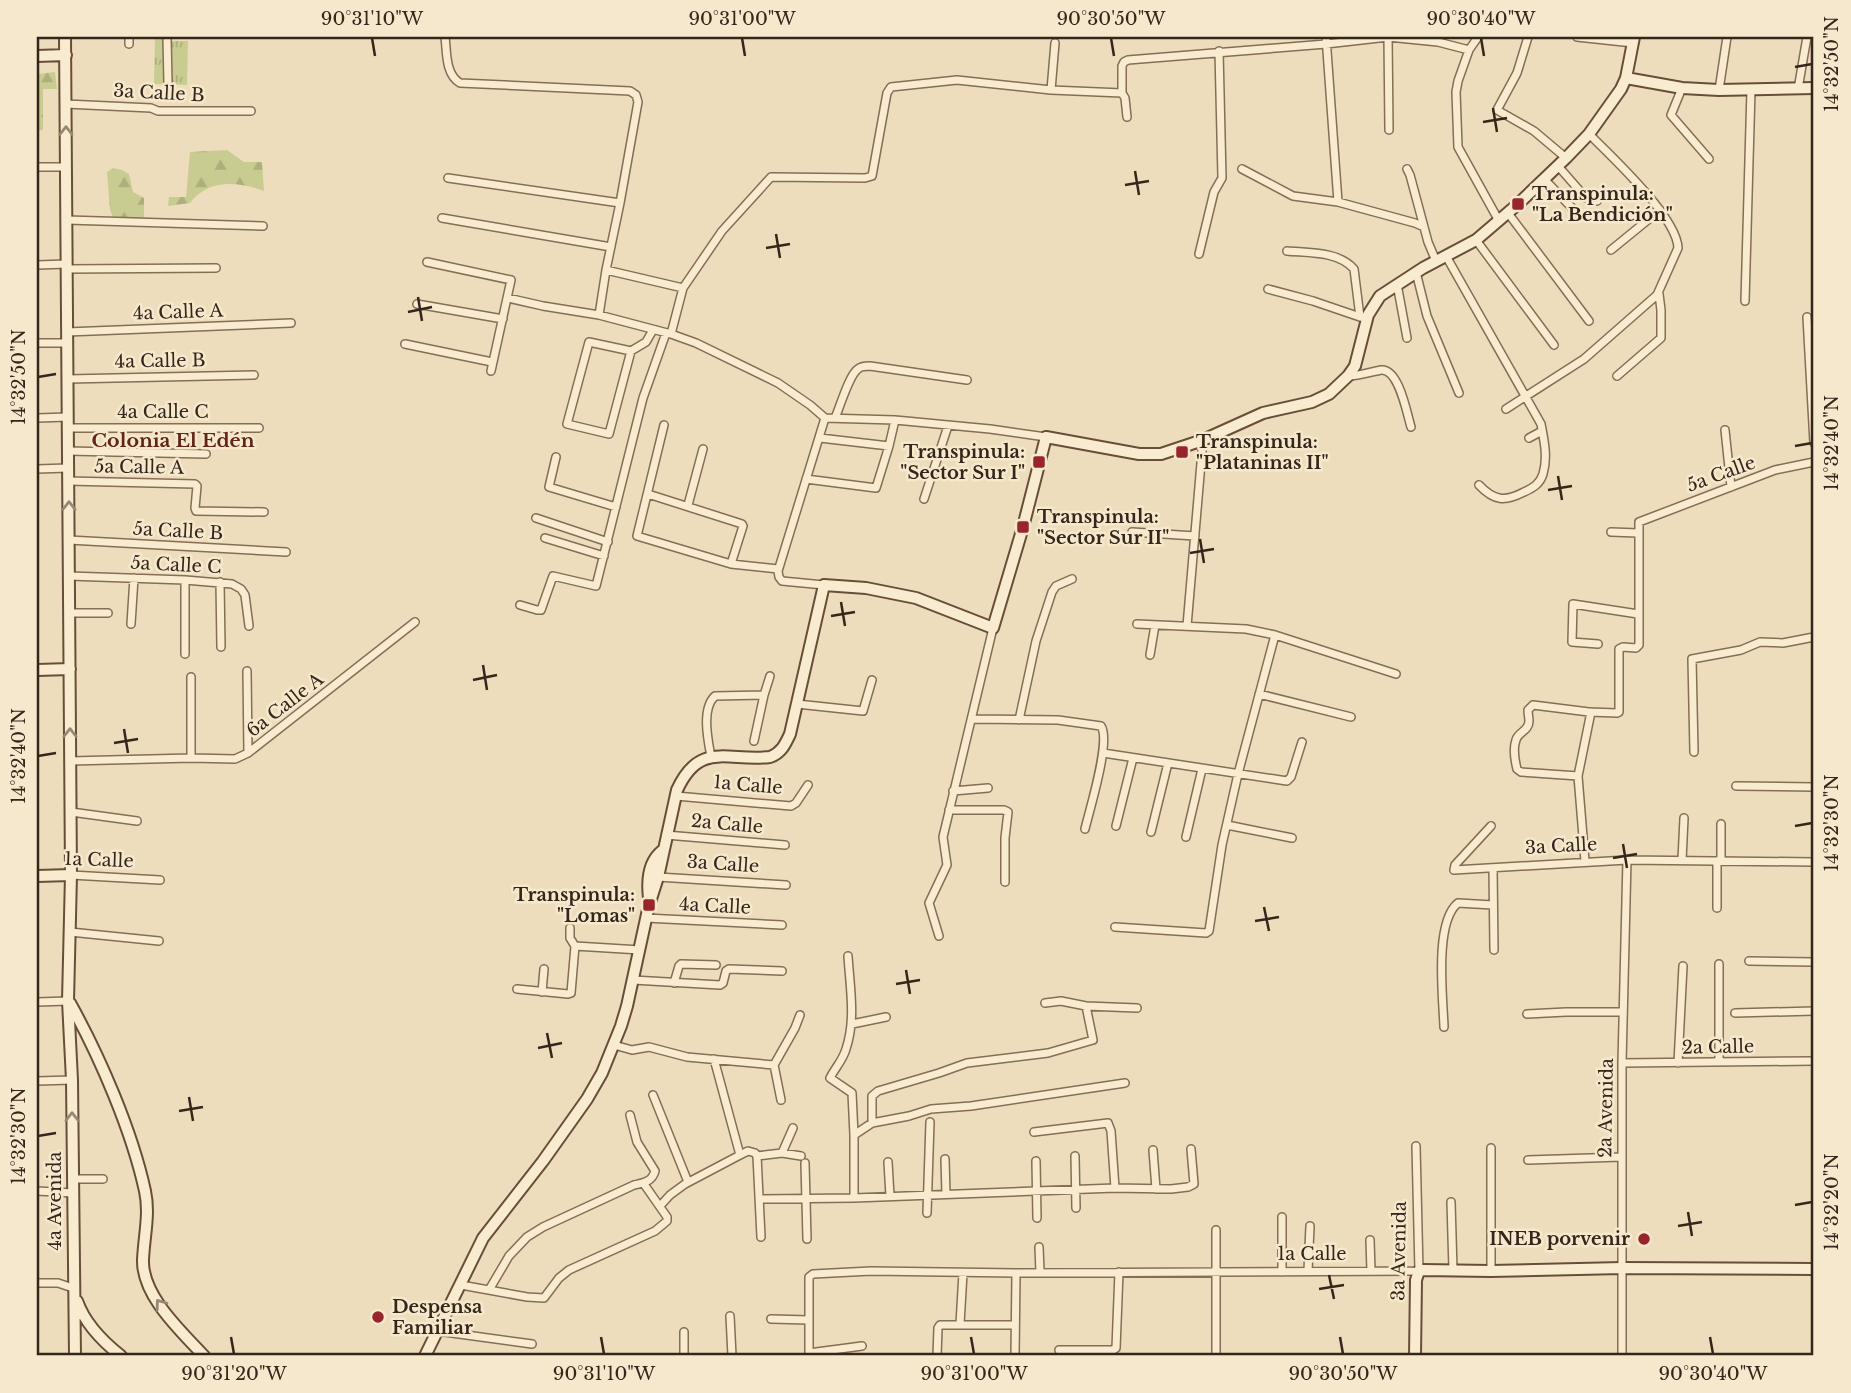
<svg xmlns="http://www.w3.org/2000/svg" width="1851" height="1393" viewBox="0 0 1851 1393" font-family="'Libre Baskerville',serif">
  <defs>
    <pattern id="grass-tufts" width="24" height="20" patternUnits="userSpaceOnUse" patternTransform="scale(1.75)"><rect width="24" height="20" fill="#c9cc91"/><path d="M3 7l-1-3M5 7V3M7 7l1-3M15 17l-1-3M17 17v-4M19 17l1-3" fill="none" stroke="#adaf7c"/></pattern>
    <pattern id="forest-firs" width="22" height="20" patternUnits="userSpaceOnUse" patternTransform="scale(1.75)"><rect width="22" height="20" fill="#c9cc91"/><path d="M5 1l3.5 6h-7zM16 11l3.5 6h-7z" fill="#adaf7c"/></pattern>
  </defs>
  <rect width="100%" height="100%" fill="#eeddbd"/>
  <path fill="url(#grass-tufts)" d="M155,37h13v4h20l-1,44 -33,-1z"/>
  <path fill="url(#forest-firs)" d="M55,72l2,17h-14v41l-6,1v-57z
    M227,150l17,12h18l2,29c-27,-10 -56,-12 -74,12l-22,3 1,-9h17l4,-45z
    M113,168l9,2 7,4 4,18 11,6v22l-31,-3 -3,-7 -3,-38z"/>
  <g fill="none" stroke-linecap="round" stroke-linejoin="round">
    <g stroke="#866d56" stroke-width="10">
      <path id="street" d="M167,37l1,47
        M445,37c2,15 0,37 15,46l170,8 6,4 2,7 -18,101 -14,67 -7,45
        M1326,37l12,165
        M1388,37l1,93
        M1478,37l-9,13 -11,31 -2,11 2,55 41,74
        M1528,37l-11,36 -20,37 37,21 32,27
        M1577,37l56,6
        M129,44v-7
        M1682,88l-11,27 38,44
        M1798,89l9,-52
        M1051,90l4,-47
        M1719,90l8,-53
        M66,104l85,4 7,3h93
        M1127,117l-2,-19 -3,-5v-27l2,-4 4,-2 198,-16 62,-7 50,5 31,8
        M1558,166l28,32 6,3h5
        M37,167h29
        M1242,169l51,27 45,6 77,21 9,4
        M1407,169l3,6 18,67 8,19
        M448,178l172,25
        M1544,179l35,36
        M1508,213l81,108
        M442,218l169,29
        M67,220l196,6
        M1476,240l78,105
        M1611,250l49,-40
        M1287,251c22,2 51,0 67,18l6,48 7,1
        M1199,254l15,-62 8,-14 -3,-127
        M1446,256l95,168c3,16 7,33 2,50 -3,10 -10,14 -19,18 -19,10 -30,9 -45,-7
        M427,262l84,18 -20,91
        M37,265l30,-1
        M67,269l149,-1
        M606,270l77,18
        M1416,272l11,44 32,77
        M1397,284l10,54
        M1268,289l45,12 47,16
        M508,298l35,8 56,9 72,19 25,9 82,40 32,22 15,13 70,2 95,9 56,8
        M1745,301l6,-211
        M417,304l86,15
        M1807,317l7,126
        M67,332l224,-9
        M671,334l12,-46 39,-57 49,-54 94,1 7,-2 15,-83 4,-6 66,-7 94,10 71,3
        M37,343h31
        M405,344l87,18
        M631,351l-42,-9 -22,82 42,10 22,-83 15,-9 7,-12
        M1348,376c12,0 22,-4 33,-6 18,-2 26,44 30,57
        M1617,376l44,-38v-28l-2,-16
        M68,379l186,-4
        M1506,409l78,-50 73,-64 21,-47c-1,-31 -67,-92 -89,-114
        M37,418l31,-1
        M835,418c5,-11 14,-43 23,-49 3,-3 9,-3 12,-3l97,14
        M664,425l-27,111 94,28 47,5
        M68,428h191
        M1725,430l6,57
        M820,438l69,8
        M1529,438l13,-7
        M68,451l138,3
        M556,457l-7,30 67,20
        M37,469l31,-1
        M806,479l70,9 13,-42 6,-26
        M68,481l127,3 2,2 -2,22 1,3 68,1
        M648,494l94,30 1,2 -12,38
        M924,499l24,-73
        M688,505l15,-56
        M536,518l72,24
        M1132,532l63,4
        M1611,532l27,1
        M545,538l59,18
        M69,540l217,12
        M69,576l116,4 47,4 9,5 4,6 4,31
        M185,580v74
        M220,582l1,65
        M824,585l-42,-4 -3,-4 -1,-6 47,-153
        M520,605l17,5h4l12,-34 43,10 47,-188 23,-65
        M69,613h39
        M131,624l3,-46
        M1187,626l16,-186
        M1275,635l121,39
        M1598,644l-26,-2 1,-38 65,10
        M1150,655l5,-30
        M247,671l1,82
        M191,677v81
        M1259,694l92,23
        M764,695l6,-19
        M797,704l66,7 9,-31
        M972,719l86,1 43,6c10,15 -11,82 -16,103
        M1019,720l17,-79 16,-49 4,-6 16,-7
        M1694,752l-2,-93 49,-9 19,-8 23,1 31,-6
        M1103,753l184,28 4,-4 11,-35
        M711,757c-3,-17 -10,-48 4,-61l49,-1 -10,46
        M70,761l121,-3 44,1 13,-6 167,-131
        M1578,776l-57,-4 -4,-3c-2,-8 -4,-21 -1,-29 2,-8 13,-9 13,-19 0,-3 -1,-7 -1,-11l5,-5 56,7 28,1 2,-1v-63l4,-2 13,1 3,-3v-123l136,-52 39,-8
        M1736,786l78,1
        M953,791l35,-3
        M676,796l115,10 5,-3 12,-18
        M949,810h55l4,2 -3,26v44
        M71,812l66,9
        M1721,824v37
        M1227,825l65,13
        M1116,826l17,-68
        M1491,826l-36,39 -1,5 173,-10 187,2
        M1151,832l17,-69
        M666,835l119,10
        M1186,837l16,-68
        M1682,860l2,-42
        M1585,861l-7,-85 13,-64
        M1717,861v47
        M1493,868l1,82
        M71,875l89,5
        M658,877l128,8
        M646,918l136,7
        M1115,927l91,6 3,-2 13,-86 16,-71 37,-139 -29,-6 -109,-5
        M570,928v10l5,8
        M70,932l89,9
        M939,936l-10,-33 18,-38 -4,-28 50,-209
        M848,956c2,32 8,63 -2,93 -3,11 -11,19 -16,29l22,15 2,42
        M1749,961l65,1
        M1719,964v98
        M633,980l87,5 3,-2 3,-12 3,-2 53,2
        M674,983l5,-17 2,-2 35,1
        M517,989l51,5 3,-1 4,-47 65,4
        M542,992l2,-23
        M37,1002l31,-1
        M1045,1003l16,-2 25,5
        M1735,1013l79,-2
        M1527,1014l39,-2h57
        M852,1024l34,-7
        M1444,1027c-1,-29 -10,-105 14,-124l35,2
        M614,1045l18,5 17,-3 38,10 87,8 21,-37 5,-13
        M714,1059l26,96
        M1622,1063l192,-2
        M1678,1063l5,-97
        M774,1065l7,35
        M37,1081l35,-1
        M653,1095l35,87
        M872,1123v-27l6,-5 61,-18 28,-10 81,-10 45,-13 -7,-34 51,2
        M1034,1132l74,-9 3,8 4,57
        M1491,1148v123
        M1153,1150l3,39
        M782,1153l11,-25
        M757,1156l4,81
        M1075,1156l1,52
        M945,1159l1,35
        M1528,1160l93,-3
        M1036,1161l1,57
        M888,1162l2,34
        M805,1163l2,76
        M73,1179h30
        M37,1191l36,2
        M854,1198v-63l18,-12 37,-7 22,-7 40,-3 154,-23
        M760,1199l94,-1 261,-10 56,1 17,-2 6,-3 -3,-35
        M1451,1202l2,68
        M660,1206l10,-11 15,-11 55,-29 8,-4 7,2 2,3 25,-3 19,3
        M927,1213l3,-91
        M1216,1230v126
        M1370,1240l1,31
        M1039,1247l1,25
        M1308,1271l2,-45
        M1282,1272v-55
        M37,1283h21l15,5
        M461,1285l66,12 17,1 15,-20 10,-8 86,-39 12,-10v-4l-23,-33
        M489,1290l20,-34 18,-19 16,-10 91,-42c9,-2 18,-3 21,-14l-18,-29 -7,-27
        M730,1316l2,40
        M771,1319l38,1
        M960,1324l3,-51
        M437,1331l95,13
        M1059,1350h54l3,-2 3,-76
        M809,1353l53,-7
        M684,1356v-24
        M809,1356v-79l4,-3 58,-3 145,2 403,-2 -3,-125
        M937,1356l1,-28 2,-3h75
        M1015,1356l1,-83
        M1622,1356v-293l5,-203"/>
    </g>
    <g stroke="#684e39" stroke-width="14">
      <path id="secondary" d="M65,37l6,838 -3,126 4,79 3,276
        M37,56l29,-1
        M1626,78l56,10 37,2 95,-2
        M37,670l33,-1
        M37,876l34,-1
        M649,898c-2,-17 -1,-36 13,-47
        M70,1003c30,54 62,128 75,188 5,23 -1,45 -2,69 -1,36 38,71 61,96
        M77,1301c8,23 25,40 44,55
        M425,1356l58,-118 60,-77 44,-62 15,-26 19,-47 6,-20 22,-101 9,-28 19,-87c23,-50 51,-28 93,-33 11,-4 15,-12 20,-23l34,-149 42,3 50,10 77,30 30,-101 23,-90 93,17h22l42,-14 60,-27 49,-11 17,-8 19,-18 7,-10 13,-51 12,-19 43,-28 53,-28 42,-36 48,-46 23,-24 32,-45 5,-11 8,-41
        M1415,1356l1,-76 3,-9 4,-1 68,1 131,-3 192,1"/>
    </g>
    <use href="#street" stroke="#f9ebd0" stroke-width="7"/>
    <use href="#secondary" stroke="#f9ebd0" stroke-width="10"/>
  </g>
  <defs><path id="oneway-chevron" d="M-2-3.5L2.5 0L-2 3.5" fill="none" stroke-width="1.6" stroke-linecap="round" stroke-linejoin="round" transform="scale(1.75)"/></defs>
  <g stroke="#978876">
    <use href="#oneway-chevron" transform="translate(66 131) rotate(-90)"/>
    <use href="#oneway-chevron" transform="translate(69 506) rotate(-90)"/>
    <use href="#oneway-chevron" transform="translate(70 733) rotate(-90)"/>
    <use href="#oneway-chevron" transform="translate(72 1117) rotate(-90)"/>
    <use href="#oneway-chevron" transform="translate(160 1304) rotate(-126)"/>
  </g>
  <path fill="none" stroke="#35261b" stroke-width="2.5" d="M372,38l3,18M742,38l3,18M1111,38l3,18M1481,38l3,18M1795,67l17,-3M1493,108l4,24M1483,122l24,-4M1135,171l4,24M1125,185l24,-4M776,234l4,24M766,248l24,-4M418,297l4,24M408,312l24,-5M38,377l18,-3M1795,446l17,-3M1558,476l4,24M1548,490l24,-4M1200,539l4,24M1190,553l24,-4M841,602l4,24M831,616l24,-4M483,665l4,25M473,680l24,-5M124,729l4,24M114,743l24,-4M38,756l18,-3M1795,826l17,-3M1623,844l4,24M1613,858l24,-4M1264,907l5,24M1255,921l24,-4M906,970l4,24M896,984l24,-4M547,1033l5,25M538,1048l24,-5M189,1097l4,24M179,1111l24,-4M38,1136l18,-3M1795,1205l17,-3M1688,1212l4,24M1678,1226l24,-4M1329,1275l5,24M1319,1289l25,-4M231,1337l3,17M601,1337l3,17M971,1337l3,17M1340,1337l3,17M1710,1337l3,17"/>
  <g fill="#97252b" stroke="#f6e8cc" stroke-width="2.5">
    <rect x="1511" y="197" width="14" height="14" rx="3.5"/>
    <rect x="1175" y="445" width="14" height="14" rx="3.5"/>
    <rect x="1032" y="455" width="14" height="14" rx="3.5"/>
    <rect x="1016" y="520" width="14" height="14" rx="3.5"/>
    <rect x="642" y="898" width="14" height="14" rx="3.5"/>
    <circle cx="1644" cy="1239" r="7"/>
    <circle cx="378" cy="1317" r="7"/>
  </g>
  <g text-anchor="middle" stroke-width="5" stroke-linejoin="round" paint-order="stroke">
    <g font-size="18" fill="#35261b" stroke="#f6e8cc">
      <text transform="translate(159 93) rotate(3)" y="6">3a Calle B</text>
      <text transform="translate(178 312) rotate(-2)" y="6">4a Calle A</text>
      <text transform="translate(160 361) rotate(-1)" y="6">4a Calle B</text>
      <text x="163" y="418">4a Calle C</text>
      <text transform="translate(139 467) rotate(1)" y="6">5a Calle A</text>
      <text transform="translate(1721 474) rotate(-20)" y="6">5a Calle</text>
      <text transform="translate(178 531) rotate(3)" y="6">5a Calle B</text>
      <text transform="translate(176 565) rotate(3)" y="6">5a Calle C</text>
      <text transform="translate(285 705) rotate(-38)" y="6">6a Calle A</text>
      <text transform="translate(748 785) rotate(5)" y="6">1a Calle</text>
      <text transform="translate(727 824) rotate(5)" y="6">2a Calle</text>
      <text transform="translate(1561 846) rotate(-3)" y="6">3a Calle</text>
      <text transform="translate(99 860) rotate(2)" y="6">1a Calle</text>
      <text transform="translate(723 864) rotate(4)" y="6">3a Calle</text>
      <text transform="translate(715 906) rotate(3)" y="6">4a Calle</text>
      <text transform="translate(1718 1047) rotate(-1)" y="6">2a Calle</text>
      <text transform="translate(1606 1108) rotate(-89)" y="6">2a Avenida</text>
      <text transform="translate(55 1201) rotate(-90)" y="6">4a Avenida</text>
      <text transform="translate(1399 1251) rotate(-89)" y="6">3a Avenida</text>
      <text x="1312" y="1260">1a Calle</text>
    </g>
    <g font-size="18" font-weight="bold" fill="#35261b" stroke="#f6e8cc" text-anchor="start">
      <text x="1532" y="200">Transpinula:<tspan x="1532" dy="21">"La Bendición"</tspan></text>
      <text x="1196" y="448">Transpinula:<tspan x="1196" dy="21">"Plataninas II"</tspan></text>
      <text x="1025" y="458" text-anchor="end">Transpinula:<tspan x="1025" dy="21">"Sector Sur I"</tspan></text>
      <text x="1037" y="523">Transpinula:<tspan x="1037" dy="21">"Sector Sur II"</tspan></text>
      <text x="635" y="901" text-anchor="end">Transpinula:<tspan x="635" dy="21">"Lomas"</tspan></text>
      <text x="1630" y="1245" text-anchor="end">INEB porvenir</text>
      <text x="392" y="1313">Despensa<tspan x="392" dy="21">Familiar</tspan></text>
    </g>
    <g font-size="19" font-weight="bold" fill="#632519" stroke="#f6e8cc">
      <text x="173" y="447">Colonia El Edén</text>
    </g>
  </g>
  <rect width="1851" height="1393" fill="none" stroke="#f6e8cc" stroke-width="77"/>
  <rect x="38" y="38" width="1774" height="1316" fill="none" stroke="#35261b" stroke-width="2.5"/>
  <g font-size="18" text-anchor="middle" fill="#35261b">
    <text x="372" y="25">90°31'10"W</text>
    <text x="742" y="25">90°31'00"W</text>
    <text x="1111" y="25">90°30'50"W</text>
    <text x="1481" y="25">90°30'40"W</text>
    <text transform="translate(1832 64) rotate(-90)" y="6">14°32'50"N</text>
    <text transform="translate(19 377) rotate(-90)" y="6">14°32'50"N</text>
    <text transform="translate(1832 443) rotate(-90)" y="6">14°32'40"N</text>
    <text transform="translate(19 756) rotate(-90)" y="6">14°32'40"N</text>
    <text transform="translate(1832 823) rotate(-90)" y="6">14°32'30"N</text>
    <text transform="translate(19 1136) rotate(-90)" y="6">14°32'30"N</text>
    <text transform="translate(1832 1202) rotate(-90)" y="6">14°32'20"N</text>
    <text x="234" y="1380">90°31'20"W</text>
    <text x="604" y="1380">90°31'10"W</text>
    <text x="974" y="1380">90°31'00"W</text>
    <text x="1343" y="1380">90°30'50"W</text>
    <text x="1713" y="1380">90°30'40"W</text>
  </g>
</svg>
